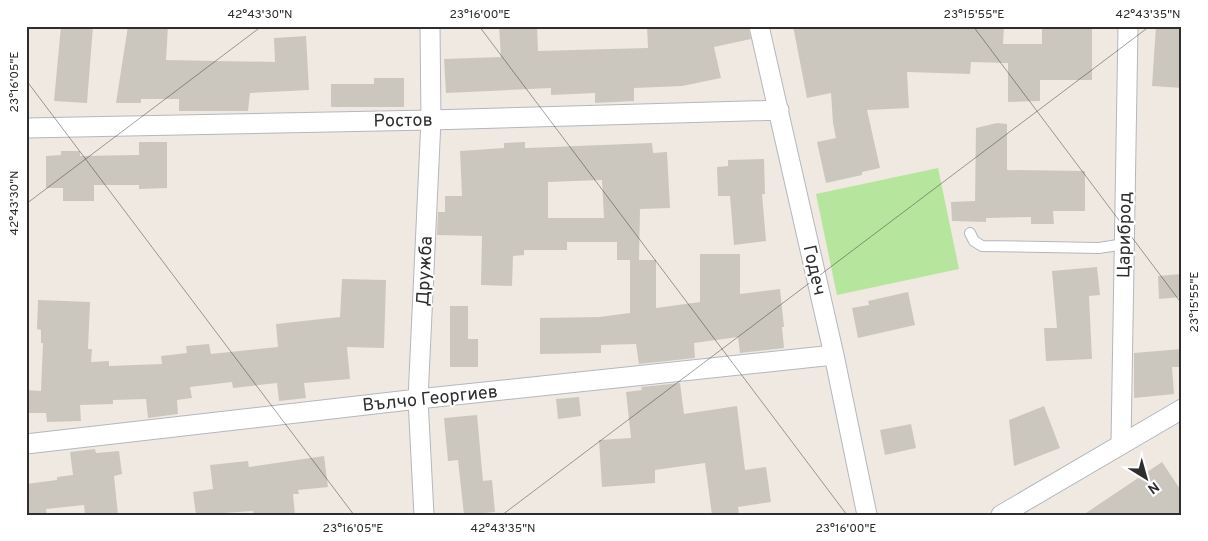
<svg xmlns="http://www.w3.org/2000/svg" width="1208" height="541" viewBox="0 0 1208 541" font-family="Overpass,sans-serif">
  <rect width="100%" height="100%" fill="#efe9e1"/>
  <path fill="#b6e59e" d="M938,168l21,101 -122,26 -21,-101z"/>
  <path fill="#cbc7bf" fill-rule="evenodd" d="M61,26h32l-6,77 -33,-2z
    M128,26h40l-2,34 109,2 -1,-24 32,-2 3,54 -59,3 -2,18h-69v-12h-38v4h-25z
    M499,26h38l1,25 110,-3 -1,-22h101l3,13 -37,8 7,31 -39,8 -48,2v13l-39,2v-10l-44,2v-7l-105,5 -2,-34 57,-2z
    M793,26h211l-1,18h39v-18h50v54h-52v21l-32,1v-39l-37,-1 -1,12 -63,-2 2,36 -42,2 13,58 -18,4v3l-36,8 -9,-41 19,-4 -3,-15 -2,-30 -24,5z
    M1156,26h26v62l-30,-2z
    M374,78h30v29h-73v-23h43z
    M997,123l10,1v46l78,1v40h-32l1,13h-23v-7l-45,1v4l-34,-1 -1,-19 24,-1 1,-73z
    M139,142h28v46l-28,1v-4h-45v16h-31v-13h-17v-32l15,-1v-4h19v5l59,-1z
    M525,142v6h2l125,-5 1,10 14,-1 3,56 -30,1 -1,51h17v48l44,-6v-48h40v40l40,-5 4,38h-2l2,21 -44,5 -2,-16 -44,6 1,15 -56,6 -3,-20 -35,1v8l-61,1v-36l59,-1 31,-4v-53h-13v-18h-50v8h-43v5l-11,1 -1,30 -31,-1 1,-49 -45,-1 1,-23h7v-16h17l-2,-45 44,-3v-5zM602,180l2,38h-56v-36z
    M764,159l1,35h-3l4,47 -32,4 -4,-49h-12l-1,-29 11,-1v-6z
    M1097,267l3,28 -11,1 3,63 -46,2 -2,-33h13l-5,-57z
    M1182,274v23l-23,2 -1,-23z
    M342,279l44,1 -2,68 -37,-1 3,32 -46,4 2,15 -27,3 -2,-18 -44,5 -1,-6 -42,5 2,11 -15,2 1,14 -30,4 -2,-19 -33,1v4l-33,1 1,16 -34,1 -1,-9h-20v-23l15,1 2,-48h-2v-13l-4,-1 1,-29 52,2 -2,47h4l-1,13 18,-1v5l53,-2 -1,-8 26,-3 -1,-7 23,-2 2,10 67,-7 -2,-23 64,-7z
    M908,292l7,33 -57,13 -6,-30 17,-3 -1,-4z
    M450,306h18v33h10v28h-28z
    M1182,349v18h-10l2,27 -40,4v-45z
    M680,383l4,31 53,-8 8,64 21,-3 5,35 -33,5 1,8h-27l-7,-52 -50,7v13l-53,4 -3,-47 32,-2 -5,-46 16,-2 -1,-3z
    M579,397l2,19 -23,3 -2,-20z
    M1044,406l16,42 -46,18 -5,-46z
    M477,415l6,66 9,-1 3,32 -31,3 -6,-55 -10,1 -4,-43z
    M911,424l5,24 -31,7 -5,-25z
    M95,449l1,4 23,-2 3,23 -8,2 4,39h-33l-1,-10 -38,4 1,6h-21v-31l31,-4v-3l16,-2 -3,-23z
    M324,456l4,31 -30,3 1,4h-6l2,21h-41l-1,-4 -57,4 -3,-23 20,-3 -3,-24 38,-4 1,6z
    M1162,462l20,30v23h-99z"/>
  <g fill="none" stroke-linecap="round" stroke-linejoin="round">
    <g stroke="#b4b7c1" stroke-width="12">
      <path id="service" d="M970,233l4,8 8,5 117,2 25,-4"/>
    </g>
    <g stroke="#b4b7c1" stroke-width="21">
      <path id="minor" d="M759,26l75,329 33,160
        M26,128l405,-8 348,-10
        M1121,443l7,-417
        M26,444l392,-45 416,-44
        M424,515l-6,-116 13,-279 -1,-94
        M1001,515l181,-106"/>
    </g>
    <use href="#service" stroke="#fff" stroke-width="10"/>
    <use href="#minor" stroke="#fff" stroke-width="19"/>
  </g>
  <path fill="none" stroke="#2e2e2e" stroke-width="1" stroke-opacity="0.45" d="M479,26l368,489M973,26l209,278M26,80l328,435M26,204l236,-178M502,515l648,-489"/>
  <g text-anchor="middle" stroke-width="4" stroke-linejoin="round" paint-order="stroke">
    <g font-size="18" fill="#2e2e2e" stroke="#fff">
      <text transform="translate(403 120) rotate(-1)" y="6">Ростов</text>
      <text transform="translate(1124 235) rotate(-89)" y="6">Цариброд</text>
      <text transform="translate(815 270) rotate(77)" y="6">Годеч</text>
      <text transform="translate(424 271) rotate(-87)" y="6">Дружба</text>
      <text transform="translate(430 398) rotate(-6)" y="6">Вълчо Георгиев</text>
    </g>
  </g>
  <rect width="1208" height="541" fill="none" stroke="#ffffff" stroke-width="55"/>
  <g transform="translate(1146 478) rotate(143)" stroke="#ffffff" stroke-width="4" paint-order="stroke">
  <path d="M0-4L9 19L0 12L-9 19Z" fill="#2e2e2e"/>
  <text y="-8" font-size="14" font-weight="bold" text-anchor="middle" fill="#2e2e2e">N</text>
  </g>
  <rect x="28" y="28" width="1152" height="486" fill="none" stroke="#2e2e2e" stroke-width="2"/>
  <g font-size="12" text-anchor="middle" fill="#2e2e2e">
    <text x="260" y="18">42°43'30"N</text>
    <text x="480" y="18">23°16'00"E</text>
    <text x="974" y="18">23°15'55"E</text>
    <text x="1148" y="18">42°43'35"N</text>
    <text transform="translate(14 82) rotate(-90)" y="4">23°16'05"E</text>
    <text transform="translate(14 203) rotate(-90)" y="4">42°43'30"N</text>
    <text transform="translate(1194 302) rotate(-90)" y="4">23°15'55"E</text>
    <text x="353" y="532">23°16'05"E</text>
    <text x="503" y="532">42°43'35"N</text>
    <text x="846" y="532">23°16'00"E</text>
  </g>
</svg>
